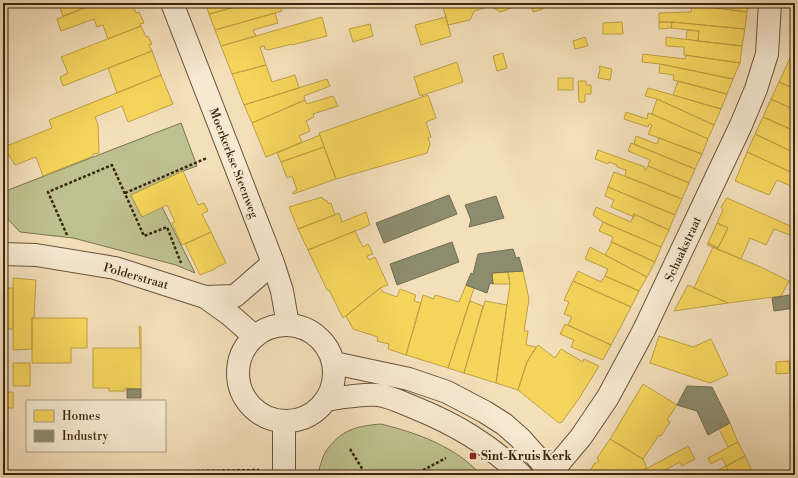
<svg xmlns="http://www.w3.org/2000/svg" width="798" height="478" viewBox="0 0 798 478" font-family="'Libre Bodoni',serif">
  <rect width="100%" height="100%" fill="#f3dfba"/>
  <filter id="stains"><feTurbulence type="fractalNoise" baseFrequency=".005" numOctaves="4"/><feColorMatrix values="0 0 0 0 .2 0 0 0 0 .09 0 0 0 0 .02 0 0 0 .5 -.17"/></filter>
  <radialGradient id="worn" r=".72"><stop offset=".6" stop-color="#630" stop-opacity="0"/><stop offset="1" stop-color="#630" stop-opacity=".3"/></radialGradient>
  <path fill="#bdc18e" stroke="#7c744e" d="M181,123l16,43 -14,5 -52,24 11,22 20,-10 33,66 -19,-8 -103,-27 -53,-6 -17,-18v-22z
    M381,424c36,9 74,22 100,51h-164c3,-7 5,-18 9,-24 15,-21 30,-25 55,-27z"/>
  <path fill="#f6d55c" stroke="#bea045" d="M58,3h39l-34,13z
    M97,3h35l4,10 3,-1 5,11 -4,1 1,2 -33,13 -5,-14 -6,2 -3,-8 -33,12 -4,-12z
    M205,3h45l-41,11z
    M250,3h29l3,8 -67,19 -6,-16z
    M442,3h77l1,2 -20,7 -9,-6 -17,5 -4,9 -22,5z
    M542,3l1,6 -10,3 -2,-8z
    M713,3h35l-1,9 -35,-5z
    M795,3v21h-4z
    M692,5l55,7 -2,17 -73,-7h-13v-9l32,-1z
    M275,13l3,10 -25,7 3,6 -35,10 -6,-16z
    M322,17l5,19 -35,9v-1l-24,6 -3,-1 -1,-3 -4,1 6,18 -34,9 -11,-28z
    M446,17l5,19 -30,9 -6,-20z
    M622,22l1,12h-20v-11z
    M659,22h13l-1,6 -12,1z
    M672,22l73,7 -3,17 -44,-5 1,-10 -28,-3z
    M370,24l3,12 -20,6 -4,-13z
    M791,24h4v30h-3z
    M141,26l5,11 2,-1 4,8 -3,1 3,6 -89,35 -3,-9 8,-4 -7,-16z
    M687,30l12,1 -1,10 -12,-2z
    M585,37l3,9 -13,3 -2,-8z
    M666,37l76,9 -2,17 -56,-8v-8l-18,-1z
    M152,51l9,24 -44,18 -9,-25z
    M503,53l4,15 -10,3 -4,-15z
    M643,54l42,5 1,-4 54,8 -7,16 -73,-15 -18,-2z
    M792,54h3v35l-16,-7z
    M457,62l6,20 -43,14 -6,-19z
    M660,64l73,15 -6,15 -54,-14 1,-5 -15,-2z
    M266,65l6,17 23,-7 4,13 -55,17 -12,-31z
    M599,66l13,3 -2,11 -12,-2 2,-9z
    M161,75l12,29 -45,18 -6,-16 -27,11 3,8 1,28 -6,1v2l-50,20 -7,-19 -21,8 -11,-18 48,-19 -3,-8z
    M558,78h15v12h-15z
    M327,79l3,7 -26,10 1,4 -53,23 -8,-18z
    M578,81h8v4h5v9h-6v8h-6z
    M678,81l49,13 -6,15 -48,-14z
    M779,82l16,7v21l-24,-11z
    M648,88l25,7 48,14 -7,16 -57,-26 -12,-3z
    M428,95l8,23 -10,4 5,15 -3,1 2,6 -3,9 -91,26 -17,-46z
    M333,96l5,10 -25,8 1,3 -8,4 4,10 -11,5 3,6 -36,15 -14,-34 53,-23 2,4z
    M657,99l57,26 -6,14 -56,-25z
    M771,99l24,11v21l-32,-14z
    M626,112l21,7 1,-6 4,1 56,25 -6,15 -54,-20 4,-9 -3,-1 -1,3 -24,-8z
    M763,117l32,14v22l-40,-19z
    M755,134l40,19v21l-48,-22z
    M320,135l4,12 -43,15 -4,-9z
    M636,136l21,8 2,-6 43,16 -7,15 -61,-25z
    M631,143l64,26 -6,14 -41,-17 2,-6 -22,-9z
    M324,147l12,32 -43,15v-2l4,-2 -5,-14 -5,2 -6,-16z
    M598,150l47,17 -1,2 2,1 2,-4 41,17 -7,16 -57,-23 1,-6 -9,-3v-2l-8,-3 -1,2 -13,-5z
    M747,152l48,22v14l-18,-8 -8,15 -34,-14z
    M183,171l15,34 6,-2 4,8 -6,3 9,18 -29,13 -10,-22 3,-1 -8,-17 -25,12 -11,-22z
    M614,172l68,27 -7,16 -67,-28z
    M608,187l67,28 -6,15 -35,-16v3l-23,-10 3,-7 -9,-4z
    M322,197l1,2 4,2 2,3 2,-1 4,12 -37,14 -9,-22z
    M727,198l68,30v9l-21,-8 -8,16 -16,-7 -9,21 -34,-14 1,-2 10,5 10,-20 -11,-5 6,-13 -2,-3z
    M596,207l35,15 3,-8 35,16 -8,17 -58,-25 -10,-7z
    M366,212l4,13 -62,25 -10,-21 41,-16 3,9z
    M603,222l58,25 -6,15 -44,-20 2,-5 -14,-6z
    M717,223l11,5 -10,20 -10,-5z
    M355,231l8,16 5,-3 5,10 -6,2 2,4 6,-3 13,28 -8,3 -37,30 -14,-28h-2l-19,-40z
    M211,232l15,31 -11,5v1l-15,6 -15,-31z
    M612,242l43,20 -8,15 -42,-22z
    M590,247l57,30 -8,14 -34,-15 3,-7 -23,-10z
    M713,247l50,21 26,13 -8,15 -53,7 -34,-15z
    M523,271l6,28 -5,32h4l-2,14 10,2 -9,15 -9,28 -22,-7 14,-99 -2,-12z
    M578,271l23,11 4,-6 34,15 -8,16 -58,-26z
    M508,272l2,12h-17l-1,-11z
    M13,278l23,2 -2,38h-2v31l-19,1z
    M573,281l58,26 -20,38 -43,-20 4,-8 -8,-3 5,-12 -5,-2z
    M466,285l8,3 -26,80 -42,-13 17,-60 11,4 1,-4 24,7z
    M688,285l6,3 34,15 -54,8z
    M3,288h10v41h-10z
    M380,288l3,4 14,5 3,-8 16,6 -2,6 7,2 -15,52 -18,-6 1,-5 -12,-3 1,-4 -25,-8 -7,-13z
    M470,301l13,5 -19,67 -16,-5z
    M485,301l22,4 -11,78 -32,-10z
    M32,318h55v30h-16v15h-39z
    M565,324l46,21 -8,15 -32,-13 3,-7 -14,-6z
    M139,326l2,1v62l-16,-1v3h-16v-3h-16v-40h47z
    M659,336l34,11 18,-8 17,36 -18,8 -60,-20z
    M538,345l17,13 6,-9 22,13 1,-3 15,7 -21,34 -16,22 -3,1 -41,-33 9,-28z
    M789,361l1,12 -14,1v-12z
    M13,363h17v23h-17z
    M643,384l34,21 -10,15 3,2 -9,14 -2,-1 -16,24 -33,-20z
    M3,392h10v16h-9z
    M730,423l8,19 -10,5 -9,-18z
    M610,439l33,20 4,9 -12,7h-45l-1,-2 5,-9 5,-3 -2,-3z
    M738,442l7,14 -19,10 -4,-8 -11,6 -3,-6z
    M688,446l7,13 -13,7 -2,-4 -17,9 2,3 -2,1h-28z
    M745,456l7,15 -8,4h-14l-4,-9z
    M726,466l4,9h-14l-2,-3z
    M235,472v3h-36z"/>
  <path fill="#8c8c6e" stroke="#746d51" d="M449,195l8,19 -73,29 -8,-20z
    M496,196l8,22 -35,9 2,-7 -6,-15z
    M452,242l7,20 -62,23 -7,-21z
    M513,249l3,9 3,-1 4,14 -31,2 1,11 -3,-1 -3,10 -21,-8 5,-12 2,1 5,-20z
    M795,294v14l-21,3 -2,-13z
    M687,386l25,1 18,36 -22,12 -11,-24 -20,-6z
    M127,389h14v9h-14z"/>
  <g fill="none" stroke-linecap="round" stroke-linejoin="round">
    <g stroke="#6a5439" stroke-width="24">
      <path id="minor" d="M172,3l101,260 9,28 6,34
        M3,254l33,1 79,13 90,29 24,17 25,22
        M205,297l30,-1 38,-33
        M238 373a48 48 0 1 1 96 0a48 48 0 1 1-96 0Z
        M334,363l75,16 38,13 38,20 19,12 16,14 33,37
        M326,400c18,-3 35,-6 52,-5 11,1 25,8 35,12 42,17 76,37 108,68
        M284,475v-54
        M549,475l32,-38 27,-40 36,-67 97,-205 15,-36 11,-35 3,-51"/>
    </g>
    <path stroke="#3c260e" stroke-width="2.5" stroke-dasharray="3 2" stroke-linecap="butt" d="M125,193l82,-35
      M67,235l-19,-43 64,-27 32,71 23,-9 14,36
      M350,449l16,26
      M167,473l31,-2 61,-1
      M414,475l32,-17"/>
    <use href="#minor" stroke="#f7ead2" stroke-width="22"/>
  </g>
  <rect fill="#8f2418" stroke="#f7ead2" stroke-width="1.5" x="469" y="452" width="8" height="8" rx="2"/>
  <g text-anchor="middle" stroke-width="4" stroke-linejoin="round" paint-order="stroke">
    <g font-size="12" fill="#3c260e" stroke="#f7ead2">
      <text transform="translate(234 163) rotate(69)" y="4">Moerkerkse Steenweg</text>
      <text transform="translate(683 249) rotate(-65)" y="4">Schaakstraat</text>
      <text transform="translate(136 276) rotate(16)" y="4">Polderstraat</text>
    </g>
    <g font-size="12" font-weight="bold" fill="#3c260e" stroke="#f7ead2" text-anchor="start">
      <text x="481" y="460">Sint-Kruis Kerk</text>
    </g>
  </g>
  <rect width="798" height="478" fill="none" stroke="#f3dfba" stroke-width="16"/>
  <rect x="4" y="4" width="790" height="470" fill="none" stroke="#3c260e" stroke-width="2"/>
  <rect x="8" y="8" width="782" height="462" fill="none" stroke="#3c260e"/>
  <rect x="26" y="400" width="140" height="52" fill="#f7ead2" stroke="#ac9c84"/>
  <rect x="34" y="410" width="20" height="12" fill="#f6d55c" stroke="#ac9c84"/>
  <text x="62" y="420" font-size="12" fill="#3c260e">Homes</text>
  <rect x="34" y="430" width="20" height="12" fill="#8c8c6e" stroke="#ac9c84"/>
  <text x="62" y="440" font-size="12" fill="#3c260e">Industry</text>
  <rect width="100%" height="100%" filter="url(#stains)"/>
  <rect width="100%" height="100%" fill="url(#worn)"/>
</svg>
